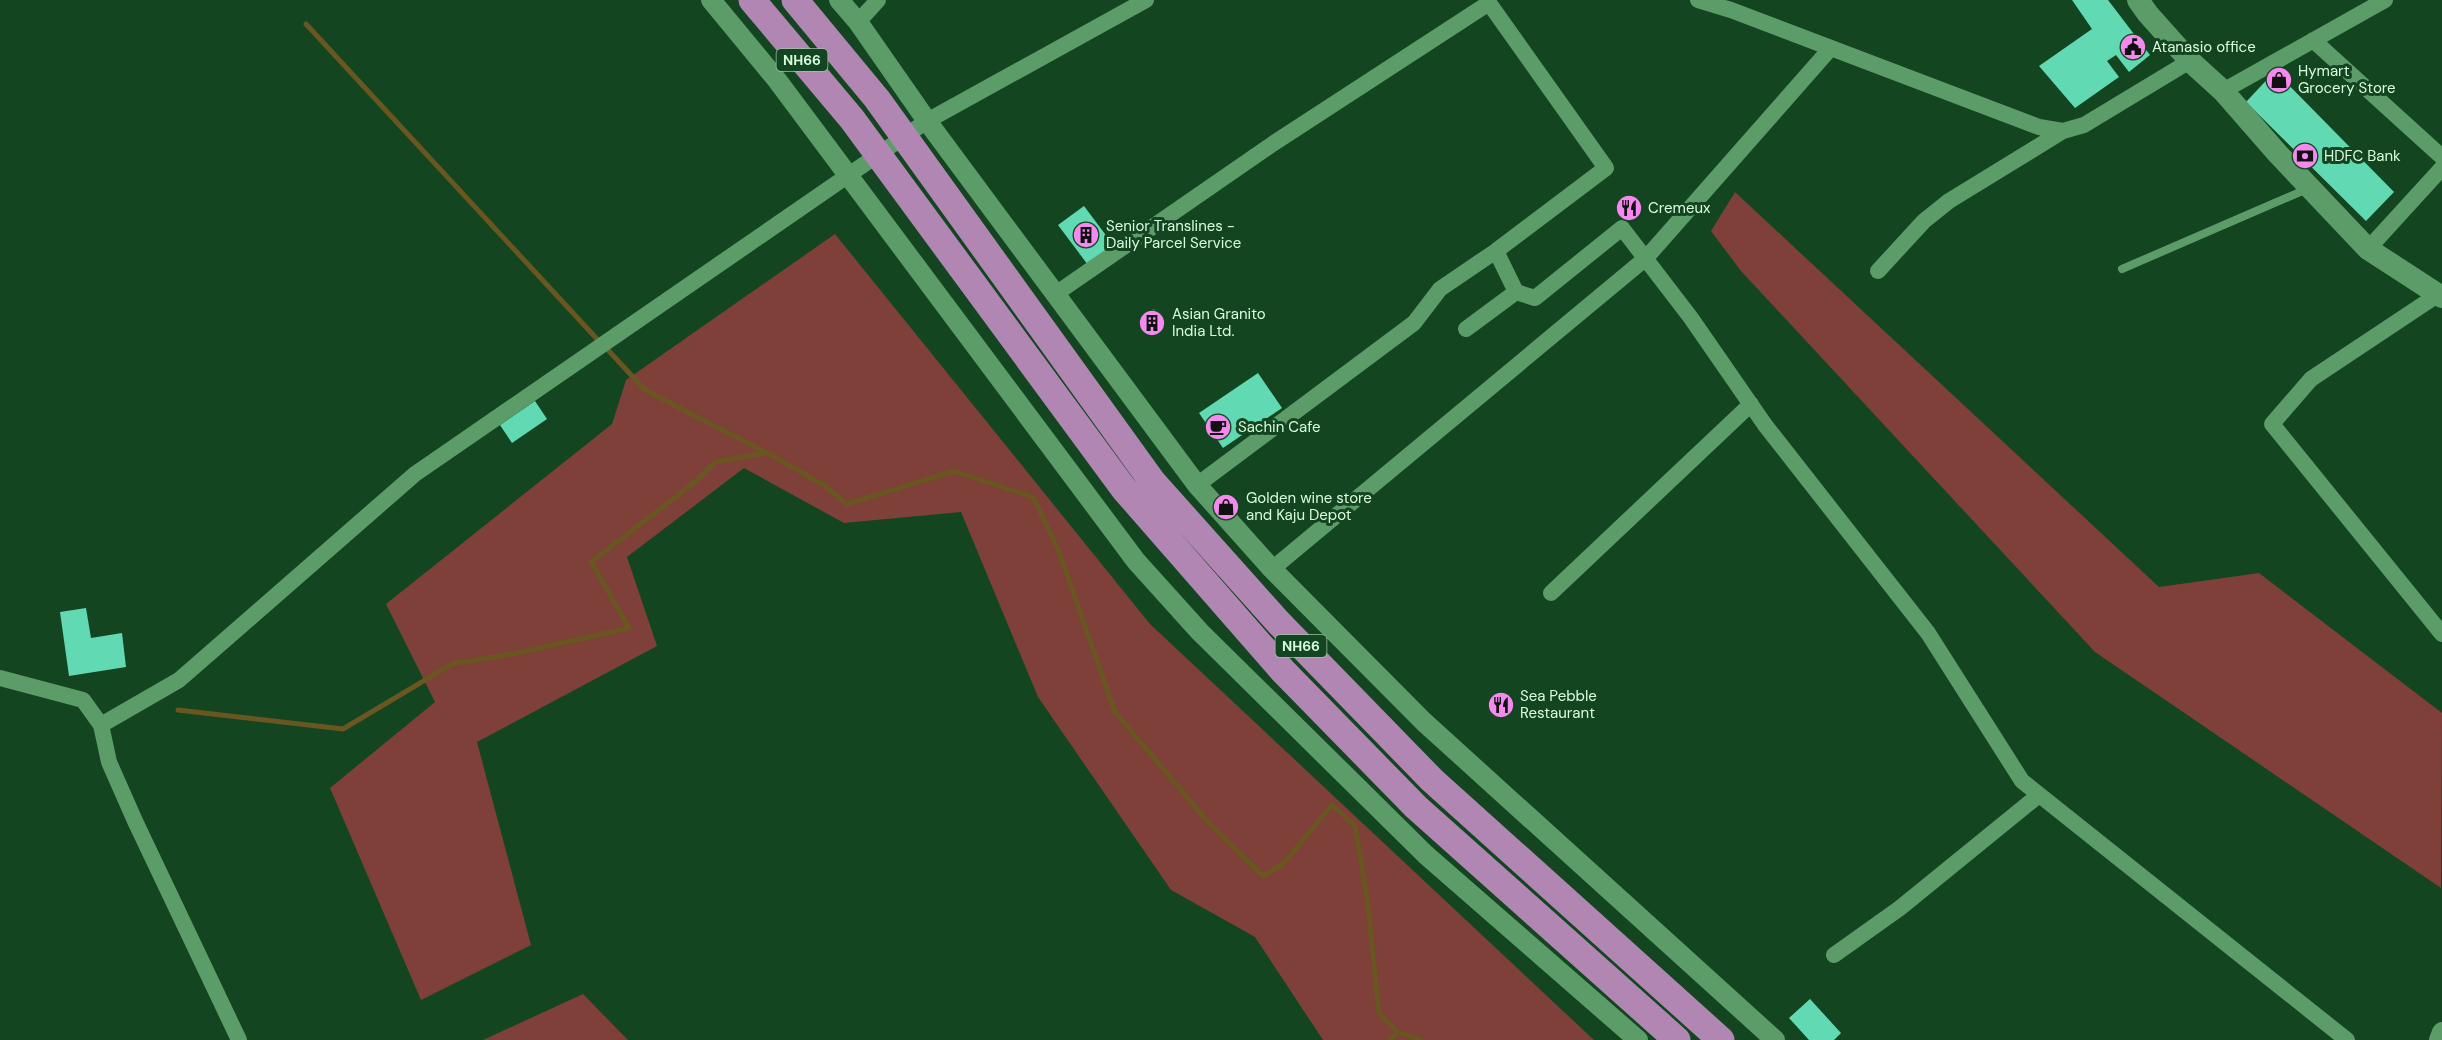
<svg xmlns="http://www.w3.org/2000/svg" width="2442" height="1040" viewBox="0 0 2442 1040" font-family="'DM Sans',sans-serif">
  <rect width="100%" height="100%" fill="#124520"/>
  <path fill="#7e4038" d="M1735,192l424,395 100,-14 183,140 -1,175 -346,-236 -354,-381 -30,-40z
    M835,234l315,390 444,416h-271l-68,-103 -84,-47 -133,-193 -77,-185 -117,11 -100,-55 -117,89 30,89 -180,96 54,203 -110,55 -91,-212 105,-86 -49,-98 226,-180 14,-44z
    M583,994l45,46h-145z"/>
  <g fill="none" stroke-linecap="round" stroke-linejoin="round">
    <path stroke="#695621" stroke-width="5" d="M306,24l291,315
      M608,350l37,40 122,63 57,32 23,19 107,-33 79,26 25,52 57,163 94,111 54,53 20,-12 49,-59 23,21 12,71 12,117 19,18 23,8
      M178,710l165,19 109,-65 65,-11 112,-25 -38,-66 103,-79 21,-21 51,-9
      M1390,1040l8,-8"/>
  </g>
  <path fill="#61dab3" d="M2072,0h36l42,55 -21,17 -13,-17 -9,6 12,16 -44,31 -36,-42 53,-37z
    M2275,71l119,121 -28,29 -120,-119z
    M1084,206l30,40 -26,19 -30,-40z
    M1154,309l10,19 -14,8 -10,-19z
    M1258,373l24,35 -59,40 -24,-35z
    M535,401l12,18 -35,24 -12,-18z
    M86,608l5,30 31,-5 4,34 -57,9 -9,-64z
    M1810,999l31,34 -7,7h-25l-20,-22z"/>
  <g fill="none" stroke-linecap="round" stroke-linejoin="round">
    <path stroke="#5b9c68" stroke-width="8" d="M2122,269l185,-80"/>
    <path stroke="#5b9c68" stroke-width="16" d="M1698,0l33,10 308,117 24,4 21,-6 106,-64
      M858,22l20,-22
      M2313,40l129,117
      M2223,91l162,-91
      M2368,249l74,-81
      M1878,271l46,-50 25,-20 114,-70
      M1516,292l19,6 87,-70 69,90 74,107 163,208 94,148 325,259
      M2439,294l-128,85 -39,45 170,210
      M1054,295l220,-152 215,-140 -2,-3
      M1466,329l50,-37 -20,-41
      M1197,485l217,-162 26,-34 56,-38 110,-83 -117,-165
      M1272,569l374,-311 184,-209
      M1551,593l200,-189
      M0,678l83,22 18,25
      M1834,955l66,-47 139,-113
      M239,1040l-104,-219 -26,-59 -8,-37 78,-45 236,-206 512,-353 219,-121"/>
    <path stroke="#5b9c68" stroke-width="20" d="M711,0l66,80 359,481 64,71 226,223 212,185
      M839,0l19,22 69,99 270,364 75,84 152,153 351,318
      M2439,1040l3,-8"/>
    <path stroke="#5b9c68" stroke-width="22" d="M2138,0l10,14 42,47 33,30 55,63 90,95 74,48"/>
    <path stroke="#b286b2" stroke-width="27" d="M752,0l100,119 272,370 159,182 133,136 261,233
      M795,0l82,99 275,382 127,142 153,157 289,260"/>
  </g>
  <defs>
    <g id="civic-disc" transform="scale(1.35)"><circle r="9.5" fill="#f589ef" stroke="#124520"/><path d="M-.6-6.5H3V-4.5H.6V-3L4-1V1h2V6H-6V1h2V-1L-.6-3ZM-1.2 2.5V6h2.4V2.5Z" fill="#111"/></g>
    <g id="shop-disc" transform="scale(1.35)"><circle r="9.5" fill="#f589ef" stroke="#124520"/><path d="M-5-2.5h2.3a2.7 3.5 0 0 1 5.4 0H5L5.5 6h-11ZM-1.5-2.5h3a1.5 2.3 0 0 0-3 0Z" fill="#111"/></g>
    <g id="bank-disc" transform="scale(1.35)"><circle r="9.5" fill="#f589ef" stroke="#124520"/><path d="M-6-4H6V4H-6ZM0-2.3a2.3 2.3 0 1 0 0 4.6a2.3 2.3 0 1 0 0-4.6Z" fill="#111"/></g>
    <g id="restaurant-disc" transform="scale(1.35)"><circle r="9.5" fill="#f589ef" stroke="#124520"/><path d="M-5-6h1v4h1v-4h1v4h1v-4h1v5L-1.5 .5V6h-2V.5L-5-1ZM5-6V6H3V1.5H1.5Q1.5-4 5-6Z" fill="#111"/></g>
    <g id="building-disc" transform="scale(1.35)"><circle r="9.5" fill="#f589ef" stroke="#124520"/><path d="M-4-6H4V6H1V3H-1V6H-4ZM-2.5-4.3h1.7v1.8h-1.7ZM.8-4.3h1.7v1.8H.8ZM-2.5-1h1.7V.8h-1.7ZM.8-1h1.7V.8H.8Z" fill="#111"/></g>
    <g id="cafe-disc" transform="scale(1.35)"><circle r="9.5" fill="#f589ef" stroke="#124520"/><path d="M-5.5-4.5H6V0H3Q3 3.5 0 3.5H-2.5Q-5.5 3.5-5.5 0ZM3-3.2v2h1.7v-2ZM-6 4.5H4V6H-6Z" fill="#111"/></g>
  </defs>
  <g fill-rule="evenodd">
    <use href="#civic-disc" x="2133" y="47"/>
    <use href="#shop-disc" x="2279" y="80"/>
    <use href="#bank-disc" x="2305" y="156"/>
    <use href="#restaurant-disc" x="1629" y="208"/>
    <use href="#building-disc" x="1086" y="235"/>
    <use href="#building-disc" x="1152" y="323"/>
    <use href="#cafe-disc" x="1218" y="427"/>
    <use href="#shop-disc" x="1226" y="507"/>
    <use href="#restaurant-disc" x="1501" y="705"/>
  </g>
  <g text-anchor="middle" stroke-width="6" stroke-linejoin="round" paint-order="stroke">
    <g fill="#124520" stroke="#9ec4a6" stroke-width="1.5">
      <rect x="776.5" y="49" width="51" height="22" rx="4.5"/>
      <rect x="1275.5" y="635" width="51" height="22" rx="4.5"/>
    </g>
    <g font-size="14" font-weight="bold" fill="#dafbdf">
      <text x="802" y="65">NH66</text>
      <text x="1301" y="651">NH66</text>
    </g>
    <g font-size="15" fill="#dafbdf" stroke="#124520" text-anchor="start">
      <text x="2152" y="52">Atanasio office</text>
      <text x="2298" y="76">Hymart<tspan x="2298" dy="17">Grocery Store</tspan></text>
      <text x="2324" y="161">HDFC Bank</text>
      <text x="1648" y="213">Cremeux</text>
      <text x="1106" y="231">Senior Translines -<tspan x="1106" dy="17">Daily Parcel Service</tspan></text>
      <text x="1172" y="319">Asian Granito<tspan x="1172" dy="17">India Ltd.</tspan></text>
      <text x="1238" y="432">Sachin Cafe</text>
      <text x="1246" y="503">Golden wine store<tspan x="1246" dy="17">and Kaju Depot</tspan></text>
      <text x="1520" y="701">Sea Pebble<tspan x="1520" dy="17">Restaurant</tspan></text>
    </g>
  </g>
</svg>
